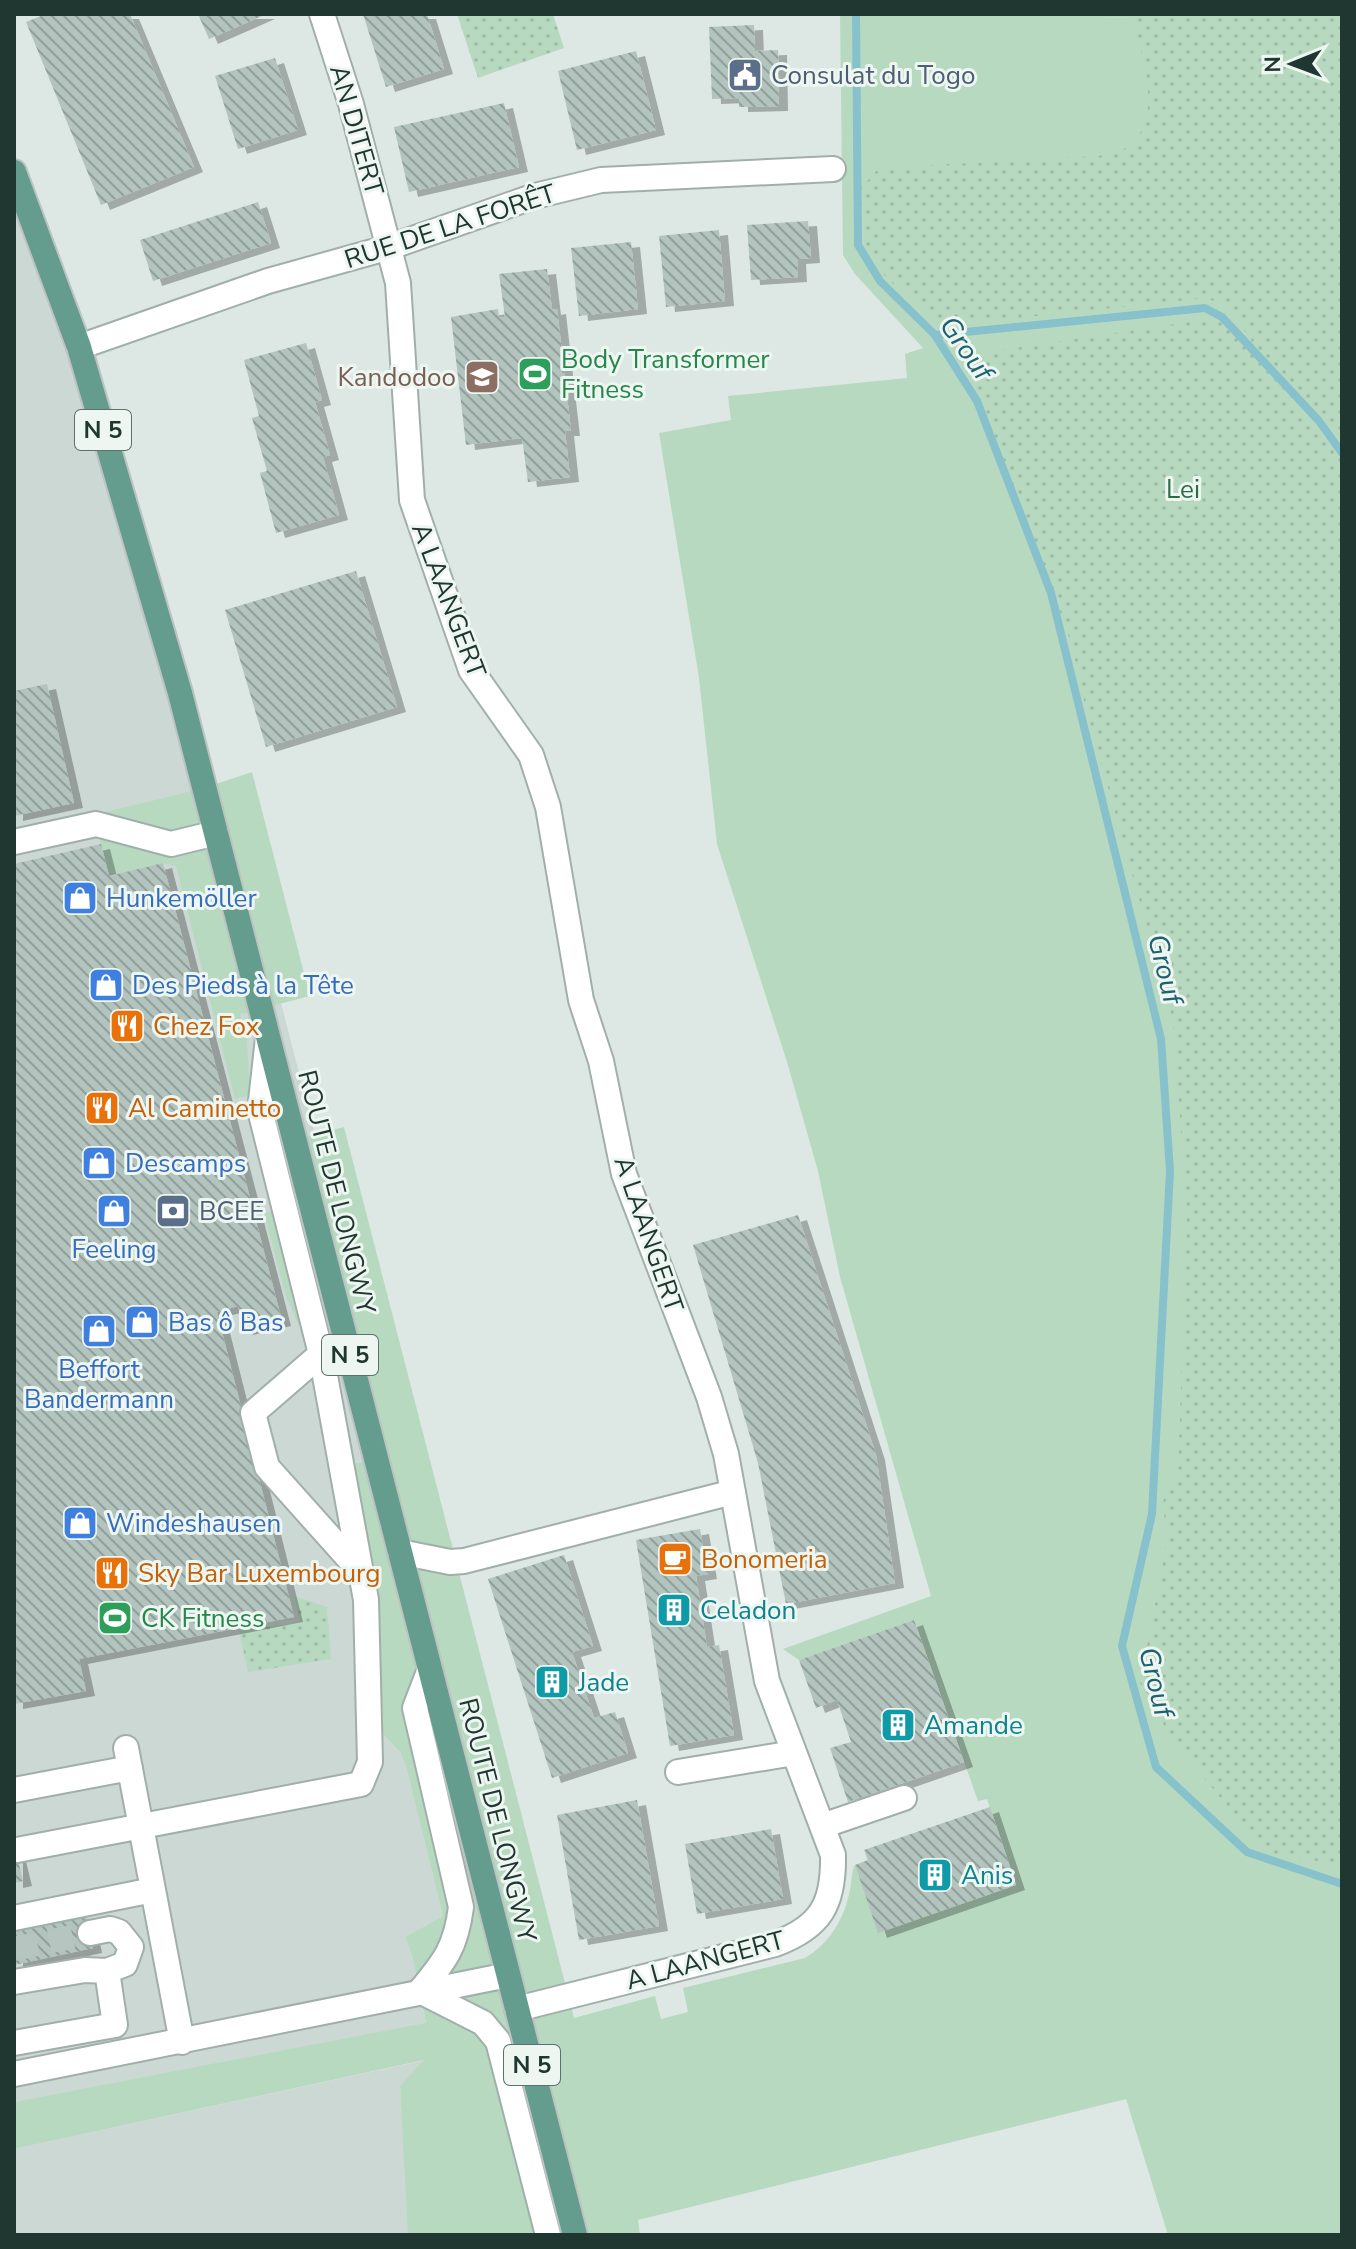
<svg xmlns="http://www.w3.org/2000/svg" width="1356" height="2249" viewBox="0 0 1356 2249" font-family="'Nunito Sans',sans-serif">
  <defs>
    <pattern id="park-dots" width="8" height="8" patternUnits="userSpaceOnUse" patternTransform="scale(2)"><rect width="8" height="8" fill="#b7d9c0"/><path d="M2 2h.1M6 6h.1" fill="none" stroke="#9dbba5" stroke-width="1.8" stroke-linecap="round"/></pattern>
    <pattern id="building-back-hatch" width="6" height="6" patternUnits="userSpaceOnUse" patternTransform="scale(2)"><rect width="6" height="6" fill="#b3c3bd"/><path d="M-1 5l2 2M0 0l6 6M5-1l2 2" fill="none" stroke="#919f9a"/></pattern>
    <filter id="shadow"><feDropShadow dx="9" dy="5" stdDeviation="0" flood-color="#0004"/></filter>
  </defs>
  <rect width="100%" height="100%" fill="#dde8e4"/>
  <path fill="#ccd8d3" d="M14,172l31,81 216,755 20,-5 34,132 -20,5 81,317 -34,9 28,255 30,31 6,14 37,150 -38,21 7,18 14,69 -412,78z
    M426,2060l-26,26 10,149h-396v-86z"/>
  <path fill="#b7d9c0" d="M840,14h261l2,3 28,1 211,-4v2221h-174l-42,-136 -488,121 2,15h-232l-8,-149 24,-26 -410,89v-47l412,-79 -14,-68 -7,-18 38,-21 -37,-150 -6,-14 -30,-31 -28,-255 34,-8 -82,-318 50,-13 230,891 81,-22 6,23 27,-7 -5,-24 122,-30c25,-15 40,-40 45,-69 2,-8 1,-17 5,-24l23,67 138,-47 -29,-86 -9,2 -64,-181 -115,40 -16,-11 148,-53 -91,-319 -22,-106 -31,-109 -70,-218 -18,-166 -40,-245 72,-13 -3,-24 179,-18 -2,-24 18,-6 -68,-74 -12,-19z
    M252,772l58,224 -70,18 7,26 3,55 -15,4 -59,-233 -14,-3 -53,13 -15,-61 110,-27z
    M279,1210l30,116 -9,2 -14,-32 -22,-83z"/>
  <path fill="url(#park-dots)" d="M457,14h96l11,34 -86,30z
    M1101,14h241v1851l-75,-12 -94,-112 -33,-58 28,-147 -6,-33 16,-31 9,-258 -14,-194 -88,-315 -13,-60 -103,-279 19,-14 234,-35 24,27 6,-4 -28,-34 -17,-8 -227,24 -45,-4 -48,-39 -24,-39 -4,-50 20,-22 219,-12c8,-2 17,-3 24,-6 45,-22 21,-97 9,-132l-28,-1z
    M294,1596l33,11 4,52 -83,13 -9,-42 61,-7z"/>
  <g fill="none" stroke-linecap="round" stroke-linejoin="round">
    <path stroke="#87c1cc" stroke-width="8" d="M856,14l2,231 22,36 55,54 42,66 74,192 110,446 9,132 -18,343 -30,132 34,121 91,85 95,32
      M935,335l270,-27 17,9 97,104 23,32"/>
  </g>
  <path fill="url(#building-back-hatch)" filter="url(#shadow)" d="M46,14h84l64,153 -93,38 -75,-183z
    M198,14h68l-57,25z
    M363,14h64l17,55 -58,18z
    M754,25l1,26 23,-1 1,56 -40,1v-9l-27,1 -3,-72z
    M636,51l20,79 -79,20 -19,-79z
    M275,58l23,72 -60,19 -23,-73z
    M504,103l15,64 -110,25 -15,-65z
    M258,202l13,41 -118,38 -13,-41z
    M808,221l3,37 -14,1 1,18 -47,3 -4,-55z
    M719,230l6,71 -59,6 -7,-71z
    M631,242l7,67 -59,7 -8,-68z
    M547,269l5,41 5,-1 14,122h-6l5,46 -42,5 -6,-44 -56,7 -15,-128 47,-8 1,9 6,-1 -6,-43z
    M306,343l16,57 -7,2 15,53 -7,2 16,58 -63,18 -16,-60 7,-2 -15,-53 7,-2 -15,-56z
    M356,571l41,136 -131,40 -41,-137z
    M47,684l27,119 -60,13v-125z
    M101,844l8,32 54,-13 119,458 -38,9 -6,-24 -21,6 77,305 -215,42 7,32 -72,13v-840z
    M798,1215l78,240 19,128 -109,21 -28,-141 -65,-218z
    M700,1529l8,45 -12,2 11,71 12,-2 15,90 -64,11 -34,-206z
    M564,1555l29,91 -21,6 22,66 21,-6 13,41 -76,25 -64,-199z
    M914,1620l50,142 -116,40 -18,-54 21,-6 -14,-42 -21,8 -17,-48z
    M637,1800l22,126 -80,14 -22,-125z
    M990,1807l26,78 -138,48 -23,-68 13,-5 -4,-10z
    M771,1829l12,70 -86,15 -12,-70z
    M14,1844l9,37 -9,2z
    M87,1917l6,31 -79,17v-33z"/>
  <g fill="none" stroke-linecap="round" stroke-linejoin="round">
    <path stroke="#b7c5c0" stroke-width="24" stroke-dasharray="24 12" stroke-linecap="butt" d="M14,1949l76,-16"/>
    <g stroke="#a1afab" stroke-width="28">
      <path id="minor" d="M322,14l29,90 47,179 14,217 59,170 60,85 17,52 33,193 20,61 23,113 85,223 17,57 41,227 66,174c1,49 -12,72 -58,89l-258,65
        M79,347l189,-66 122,-34 145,-51 66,-16 232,-11
        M14,842l82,-18 75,20 45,-11
        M321,1354l-68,59 14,54 93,104
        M400,1552l50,10 14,-1 269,-69
        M126,1748l56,294
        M678,1772l116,-19
        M14,1790l116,-22
        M822,1826l82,-28
        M17,1850l344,-66 9,-22 -4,-162 -45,-246 -61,-244 8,-72
        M14,1918l139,-28
        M90,1933l20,-4 9,3 12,15 -6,17 -18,7
        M14,1982l71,-12 22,1 8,54 -101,18
        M420,1991c25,-30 36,-44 41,-84l-46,-199 15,-39
        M420,1991l63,32 15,18 50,194
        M14,2074l494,-99"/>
    </g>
    <g stroke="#bcc3c1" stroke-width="28">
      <path id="major" d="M14,172l65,175 101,346 395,1542"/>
    </g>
    <use href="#minor" stroke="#fff" stroke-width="24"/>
    <use href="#major" stroke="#649c8e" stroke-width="24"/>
  </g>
  <defs>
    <g id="civic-square" transform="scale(1.8)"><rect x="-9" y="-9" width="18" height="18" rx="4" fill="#5c6f8a" stroke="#edf6f1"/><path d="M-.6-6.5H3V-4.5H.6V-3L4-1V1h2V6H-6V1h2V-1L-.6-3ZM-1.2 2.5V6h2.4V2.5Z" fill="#fff"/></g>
    <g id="stadium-square" transform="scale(1.8)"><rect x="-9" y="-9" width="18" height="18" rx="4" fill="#2e9e5b" stroke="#edf6f1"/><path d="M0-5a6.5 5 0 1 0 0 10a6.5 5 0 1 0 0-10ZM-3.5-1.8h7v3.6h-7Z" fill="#fff"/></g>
    <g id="school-square" transform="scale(1.8)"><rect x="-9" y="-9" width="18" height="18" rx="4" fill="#8d6e63" stroke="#edf6f1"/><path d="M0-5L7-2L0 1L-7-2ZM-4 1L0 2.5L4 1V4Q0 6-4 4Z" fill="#fff"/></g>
    <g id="shop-square" transform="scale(1.8)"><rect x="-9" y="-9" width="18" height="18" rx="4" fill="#3f7fe0" stroke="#edf6f1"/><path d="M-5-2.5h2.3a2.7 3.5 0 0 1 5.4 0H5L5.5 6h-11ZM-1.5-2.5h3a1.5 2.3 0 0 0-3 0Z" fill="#fff"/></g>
    <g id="restaurant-square" transform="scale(1.8)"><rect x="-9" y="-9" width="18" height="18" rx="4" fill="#e8710a" stroke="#edf6f1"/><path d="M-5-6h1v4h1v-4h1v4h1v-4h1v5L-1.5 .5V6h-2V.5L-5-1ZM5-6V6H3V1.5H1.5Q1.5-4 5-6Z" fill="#fff"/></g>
    <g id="bank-square" transform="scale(1.8)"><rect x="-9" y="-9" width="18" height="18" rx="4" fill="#5c6f8a" stroke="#edf6f1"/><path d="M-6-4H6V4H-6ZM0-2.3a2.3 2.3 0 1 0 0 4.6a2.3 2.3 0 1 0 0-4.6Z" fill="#fff"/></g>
    <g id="cafe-square" transform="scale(1.8)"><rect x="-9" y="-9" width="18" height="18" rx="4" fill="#e8710a" stroke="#edf6f1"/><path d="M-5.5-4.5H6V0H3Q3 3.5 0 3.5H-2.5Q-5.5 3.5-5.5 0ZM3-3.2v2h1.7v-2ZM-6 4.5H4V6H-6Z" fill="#fff"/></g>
    <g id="building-square" transform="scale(1.8)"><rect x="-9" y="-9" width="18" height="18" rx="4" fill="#0f9aa8" stroke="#edf6f1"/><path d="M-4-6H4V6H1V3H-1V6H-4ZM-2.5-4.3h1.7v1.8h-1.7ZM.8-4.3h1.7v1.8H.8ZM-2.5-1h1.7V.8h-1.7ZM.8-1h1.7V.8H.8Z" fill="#fff"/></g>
  </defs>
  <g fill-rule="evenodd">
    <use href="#civic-square" x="745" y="75"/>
    <use href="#stadium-square" x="535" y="374"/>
    <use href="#school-square" x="482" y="377"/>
    <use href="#shop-square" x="80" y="898"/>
    <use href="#shop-square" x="106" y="985"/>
    <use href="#restaurant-square" x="127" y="1026"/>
    <use href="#restaurant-square" x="102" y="1108"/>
    <use href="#shop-square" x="99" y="1163"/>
    <use href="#shop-square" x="114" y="1211"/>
    <use href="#bank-square" x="173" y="1211"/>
    <use href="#shop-square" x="142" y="1322"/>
    <use href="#shop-square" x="99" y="1331"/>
    <use href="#shop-square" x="80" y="1523"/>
    <use href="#cafe-square" x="675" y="1559"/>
    <use href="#restaurant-square" x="112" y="1573"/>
    <use href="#building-square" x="674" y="1610"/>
    <use href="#stadium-square" x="115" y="1618"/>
    <use href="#building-square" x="552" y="1682"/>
    <use href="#building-square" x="898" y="1725"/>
    <use href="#building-square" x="935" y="1875"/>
  </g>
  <g text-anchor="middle" stroke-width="6" stroke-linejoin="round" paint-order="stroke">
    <g fill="#edf6f1" stroke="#5e706b" stroke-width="2">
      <rect x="75" y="410" width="56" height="40" rx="6"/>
      <rect x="322" y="1335" width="56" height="40" rx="6"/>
      <rect x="504" y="2045" width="56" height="40" rx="6"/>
    </g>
    <g font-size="24" font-weight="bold" fill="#203731">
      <text x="103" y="438">N 5</text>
      <text x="350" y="1363">N 5</text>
      <text x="532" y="2073">N 5</text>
    </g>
    <g font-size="26" fill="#4e5e75" stroke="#edf6f1" text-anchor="start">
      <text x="771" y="84">Consulat du Togo</text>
      <text x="199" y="1220">BCEE</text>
    </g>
    <g font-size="26" fill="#203731" stroke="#edf6f1">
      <text transform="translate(357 130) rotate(74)" y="9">AN DITERT</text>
      <text transform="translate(450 226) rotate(-18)" y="9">RUE DE LA FORÊT</text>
      <text transform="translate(449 600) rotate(69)" y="9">A LAANGERT</text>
      <text transform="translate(337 1192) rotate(76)" y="9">ROUTE DE LONGWY</text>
      <text transform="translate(649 1234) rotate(71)" y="9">A LAANGERT</text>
      <text transform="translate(498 1820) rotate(76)" y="9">ROUTE DE LONGWY</text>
      <text transform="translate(705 1960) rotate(-15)" y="9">A LAANGERT</text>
    </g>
    <g font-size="26" fill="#27864d" stroke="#edf6f1" text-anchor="start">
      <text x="561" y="368">Body Transformer<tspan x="561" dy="30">Fitness</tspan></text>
      <text x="141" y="1627">CK Fitness</text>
    </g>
    <g font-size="26" fill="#785e54" stroke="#edf6f1" text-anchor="end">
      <text x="456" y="386">Kandodoo</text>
    </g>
    <g font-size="26" fill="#2d6b45" stroke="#edf6f1">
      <text x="1183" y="498">Lei</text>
    </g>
    <g font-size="26" fill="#366cbe" stroke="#edf6f1" text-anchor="start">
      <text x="106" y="907">Hunkemöller</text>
      <text x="132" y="994">Des Pieds à la Tête</text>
      <text x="125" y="1172">Descamps</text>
      <text x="114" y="1258" text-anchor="middle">Feeling</text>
      <text x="168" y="1331">Bas ô Bas</text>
      <text x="99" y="1378" text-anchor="middle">Beffort<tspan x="99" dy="30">Bandermann</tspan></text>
      <text x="106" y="1532">Windeshausen</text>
    </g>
    <g font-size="26" fill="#c56008" stroke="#edf6f1" text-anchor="start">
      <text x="153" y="1035">Chez Fox</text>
      <text x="128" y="1117">Al Caminetto</text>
      <text x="701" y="1568">Bonomeria</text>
      <text x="138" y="1582">Sky Bar Luxembourg</text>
    </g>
    <g font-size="26" fill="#0d838f" stroke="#edf6f1" text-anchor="start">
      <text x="700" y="1619">Celadon</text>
      <text x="578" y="1691">Jade</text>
      <text x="924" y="1734">Amande</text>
      <text x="961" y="1884">Anis</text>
    </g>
    <g font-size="28" font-style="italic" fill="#1e616f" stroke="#edf6f1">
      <text transform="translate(967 348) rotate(55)" y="10">Grouf</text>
      <text transform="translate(1166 969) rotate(76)" y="10">Grouf</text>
      <text transform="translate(1157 1682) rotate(76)" y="10">Grouf</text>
    </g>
  </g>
  <rect width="1356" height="2249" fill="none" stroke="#203731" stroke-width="32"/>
  <g transform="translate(1292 64) rotate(269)" stroke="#edf6f1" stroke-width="6" paint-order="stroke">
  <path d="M0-6L14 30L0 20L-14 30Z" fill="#203731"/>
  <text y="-12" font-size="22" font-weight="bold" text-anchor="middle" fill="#203731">N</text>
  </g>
</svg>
